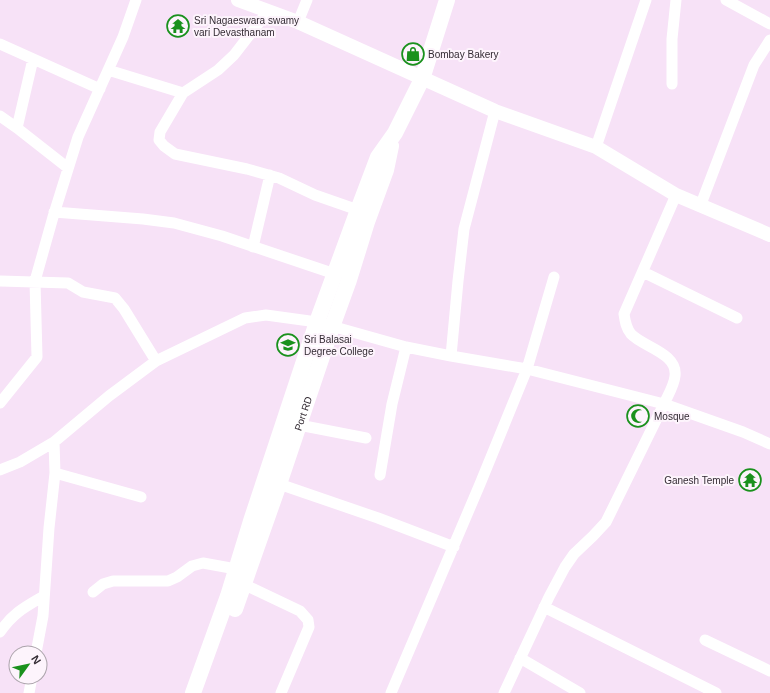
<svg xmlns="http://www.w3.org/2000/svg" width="770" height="693" viewBox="0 0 770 693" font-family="Helvetica,sans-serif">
  <rect width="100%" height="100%" fill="#f7e2f7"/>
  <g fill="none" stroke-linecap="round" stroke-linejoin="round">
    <path stroke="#fff" stroke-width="11" d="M726,0l44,24
      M268,11l-34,44 -16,15 -35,23 -23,39 -1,8 5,6 11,8 72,15 32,9 36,17 43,15
      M298,22l9,-22
      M0,44l100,45
      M108,70l75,23
      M672,84v-45l4,-39
      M495,111l-31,118 -6,52 -7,75 76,13 137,35 -58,118 -13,14 -19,18 -9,13 -16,30 -45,96
      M0,116l17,12 16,-69
      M17,128l51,40
      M596,147l50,-147
      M676,195l-52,119c1,7 2,14 7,20 12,13 47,19 44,42 -1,10 -7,19 -11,28l79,28 27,12
      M701,204l53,-139 16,-25
      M54,212l89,7 31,4 48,13 113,38
      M253,247l17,-72
      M643,272l94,46
      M0,281l68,2 15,9 32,6 9,11 32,52
      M0,403l37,-46 -2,-76 18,-64 25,-80 45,-100 13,-37
      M299,425l67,13
      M0,470l20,-8 34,-20 55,-46 47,-35 89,-43 21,-3 51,7 89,25 45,9
      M55,473l86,24
      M380,475l12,-71 14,-57
      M279,484l99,34 76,29
      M243,584l57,27 8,9 1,7 -28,66
      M93,592l10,-8 10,-3h55l9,-4 15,-11 11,-3 33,6
      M544,607l172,86
      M0,632c13,-19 25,-25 44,-36
      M705,640l65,31
      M36,653l7,-37 6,-88 6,-55 -1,-31
      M520,658l60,35
      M29,693l3,-16
      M391,693l89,-209 47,-115 27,-92"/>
    <path stroke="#fff" stroke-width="14" d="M238,0l60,22 197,89 101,36 80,48 94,40"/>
    <g stroke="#fff" stroke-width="16">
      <path id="s1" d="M235,609l44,-125 53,-157 17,-47 18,-58 19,-52 5,-24"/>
      <path d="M193,693l35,-97 23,-75 66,-199 41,-112 20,-53 17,-24 27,-54 25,-79"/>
    </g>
  </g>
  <defs>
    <g id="temple-ring" transform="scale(1.15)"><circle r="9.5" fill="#fdf4fc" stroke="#1a911d" stroke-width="1.5"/><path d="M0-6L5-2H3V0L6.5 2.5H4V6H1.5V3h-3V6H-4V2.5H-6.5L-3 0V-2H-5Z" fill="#1a911d"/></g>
    <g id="shop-ring" transform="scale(1.15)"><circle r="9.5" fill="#fdf4fc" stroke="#1a911d" stroke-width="1.5"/><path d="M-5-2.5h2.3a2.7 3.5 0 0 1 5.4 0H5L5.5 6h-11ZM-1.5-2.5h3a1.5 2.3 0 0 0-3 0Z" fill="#1a911d"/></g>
    <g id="university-ring" transform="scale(1.15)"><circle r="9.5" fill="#fdf4fc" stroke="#1a911d" stroke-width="1.5"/><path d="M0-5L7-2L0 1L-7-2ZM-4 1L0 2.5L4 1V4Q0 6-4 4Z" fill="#1a911d"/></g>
    <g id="mosque-ring" transform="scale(1.15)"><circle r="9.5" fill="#fdf4fc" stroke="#1a911d" stroke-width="1.5"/><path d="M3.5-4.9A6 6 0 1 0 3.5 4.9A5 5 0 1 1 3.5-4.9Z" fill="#1a911d"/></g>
  </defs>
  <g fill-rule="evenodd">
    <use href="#temple-ring" x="178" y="26"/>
    <use href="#shop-ring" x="413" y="54"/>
    <use href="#university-ring" x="288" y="345"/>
    <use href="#mosque-ring" x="638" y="416"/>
    <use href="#temple-ring" x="750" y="480"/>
  </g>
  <g text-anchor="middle" stroke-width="4" stroke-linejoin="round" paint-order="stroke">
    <g font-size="10" fill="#332b33" stroke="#fdf4fc" text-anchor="start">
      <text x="194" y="24">Sri Nagaeswara swamy<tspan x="194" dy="12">vari Devasthanam</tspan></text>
      <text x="428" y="58">Bombay Bakery</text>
      <text x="304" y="343">Sri Balasai<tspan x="304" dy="12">Degree College</tspan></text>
      <text x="654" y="420">Mosque</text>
      <text x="734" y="484" text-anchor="end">Ganesh Temple</text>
    </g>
    <g font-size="10" fill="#332b33" stroke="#fdf4fc">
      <text dy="4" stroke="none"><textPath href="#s1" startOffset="207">Port RD</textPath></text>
    </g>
  </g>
  <g transform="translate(28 665) rotate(57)"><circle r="19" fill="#fdf4fc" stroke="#aca4ac"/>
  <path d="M0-3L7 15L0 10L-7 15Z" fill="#1a911d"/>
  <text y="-6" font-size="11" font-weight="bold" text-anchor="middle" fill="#332b33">N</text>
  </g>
</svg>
